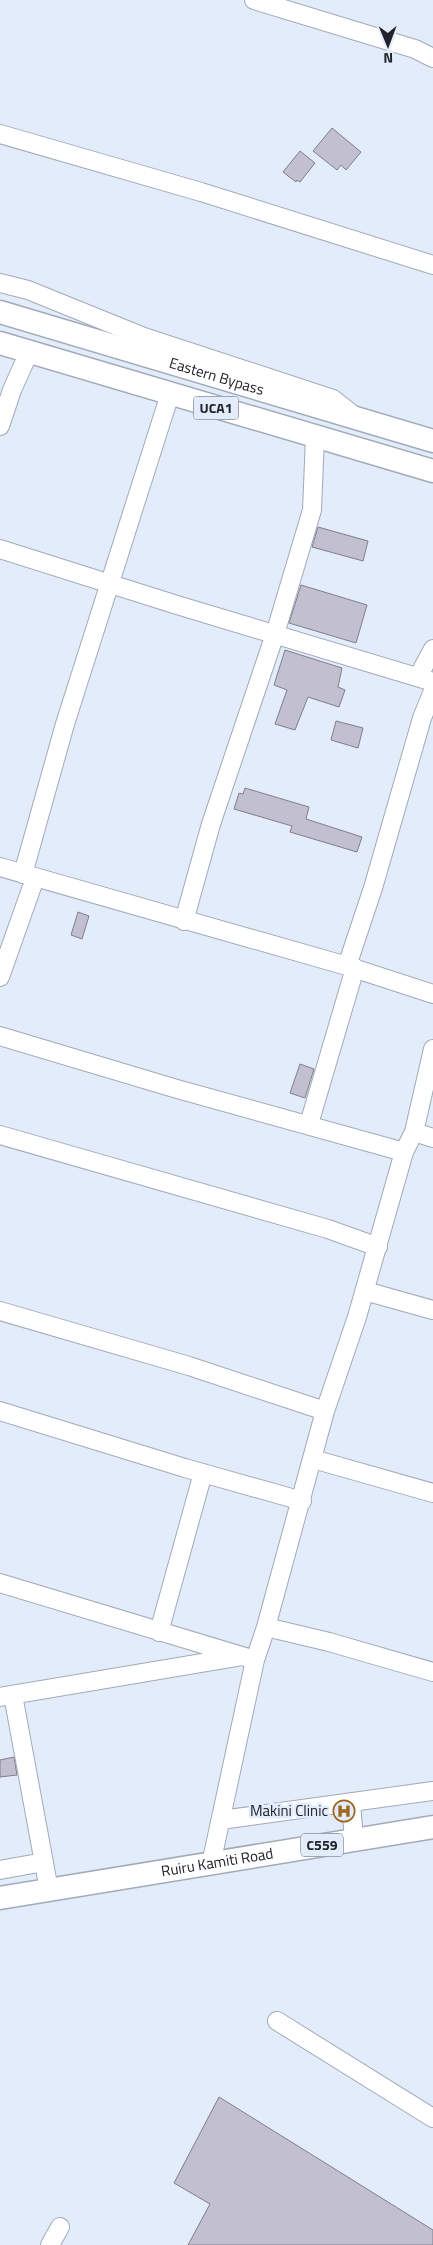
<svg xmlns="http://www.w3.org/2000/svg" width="433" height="2245" viewBox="0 0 433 2245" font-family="'Titillium Web',sans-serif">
  <rect width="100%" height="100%" fill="#e2ecfa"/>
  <path fill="#c2bfcf" stroke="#807e8c" d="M332,128l29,24 -15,18 -5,-5 -4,5 -24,-19z
    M300,151l15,12 -15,19 -3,-2 -1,2 -13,-10z
    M318,527l50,14 -5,20 -51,-14z
    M301,585l66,20 -11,38 -67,-20z
    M285,650l57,18 -4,19 7,3 -6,17 -31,-10 -13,33 -20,-6 12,-34 -13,-5z
    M336,721l27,7 -5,20 -27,-8z
    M245,788l64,19 -3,12 56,18 -5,15 -67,-20 2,-6 -58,-17 5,-16 4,1z
    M78,912l11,4 -7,23 -11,-4z
    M300,1064l14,5 -9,29 -15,-5z
    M14,1757l3,18 -17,2v-17z
    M219,2097l214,133v15h-245l22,-41 -36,-21z"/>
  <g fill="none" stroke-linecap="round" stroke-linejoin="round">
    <g stroke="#a1aab8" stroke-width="20">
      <path id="minor" d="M254,0l161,49 18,9
        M0,134l201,58 232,73
        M0,283l28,7 116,47 189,62 19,15
        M0,426l12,-36 17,-38
        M0,549l177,56 256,77
        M418,677l15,-28
        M0,867l347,99 86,28
        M23,874l42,-150 105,-330
        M184,921l27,-97 64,-190 37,-124 3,-73
        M347,966l26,-78 49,-170 11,-27
        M0,977l35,-99
        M0,1036l177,53 227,63
        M309,1124l46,-156
        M414,1132l19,6
        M0,1135l328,94 50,18
        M365,1291l68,19
        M0,1311l189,55 136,45
        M0,1411l185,57 117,33
        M313,1459l120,34
        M0,1583l255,77
        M266,1627l63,15 104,30
        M159,1632l44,-159
        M13,1695l36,195
        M0,1697l237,-40
        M351,1802l3,38
        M221,1820l212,-29
        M211,1864l44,-204 11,-33 59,-216 32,-94 47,-165 10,-20 19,-83
        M0,1870l44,-8
        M277,2021l156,97
        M50,2245l10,-18"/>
    </g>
    <g stroke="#a1aab8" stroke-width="25">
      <g id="major">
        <path id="s1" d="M0,312l433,129"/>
        <path d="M0,343l433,128"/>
        <path id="s2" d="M0,1898l433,-71"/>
      </g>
    </g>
    <use href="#minor" stroke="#fff" stroke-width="18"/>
    <use href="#major" stroke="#fff" stroke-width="22"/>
  </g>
  <defs>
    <g id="hospital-ring" transform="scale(1.125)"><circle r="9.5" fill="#e2ecfa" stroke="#9b681d" stroke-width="1.5"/><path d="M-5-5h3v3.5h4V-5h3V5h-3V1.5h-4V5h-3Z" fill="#9b681d"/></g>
  </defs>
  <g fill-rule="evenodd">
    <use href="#hospital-ring" x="344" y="1811"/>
  </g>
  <g text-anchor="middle" stroke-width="5" stroke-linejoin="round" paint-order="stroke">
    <g fill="#e2ecfa" stroke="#5a5f68" stroke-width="1">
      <rect x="193.5" y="396.5" width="45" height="23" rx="4"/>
      <rect x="301" y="1833.5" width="42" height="23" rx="4"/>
    </g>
    <g font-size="14" font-weight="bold" fill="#202329">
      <text x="216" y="413">UCA1</text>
      <text x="322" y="1850">C559</text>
    </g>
    <g font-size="15" fill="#202329" stroke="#e2ecfa">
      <text dy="5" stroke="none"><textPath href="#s1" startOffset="226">Eastern Bypass</textPath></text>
      <text dy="5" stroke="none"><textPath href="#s2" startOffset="220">Ruiru Kamiti Road</textPath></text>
    </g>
    <g font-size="15" fill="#202329" stroke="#e2ecfa" text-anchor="end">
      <text x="328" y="1816">Makini Clinic</text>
    </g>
  </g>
  <g transform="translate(388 45) rotate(179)" stroke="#e2ecfa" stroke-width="4" paint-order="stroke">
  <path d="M0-4L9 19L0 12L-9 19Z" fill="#202329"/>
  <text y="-8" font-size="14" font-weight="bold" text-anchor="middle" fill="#202329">N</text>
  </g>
</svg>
